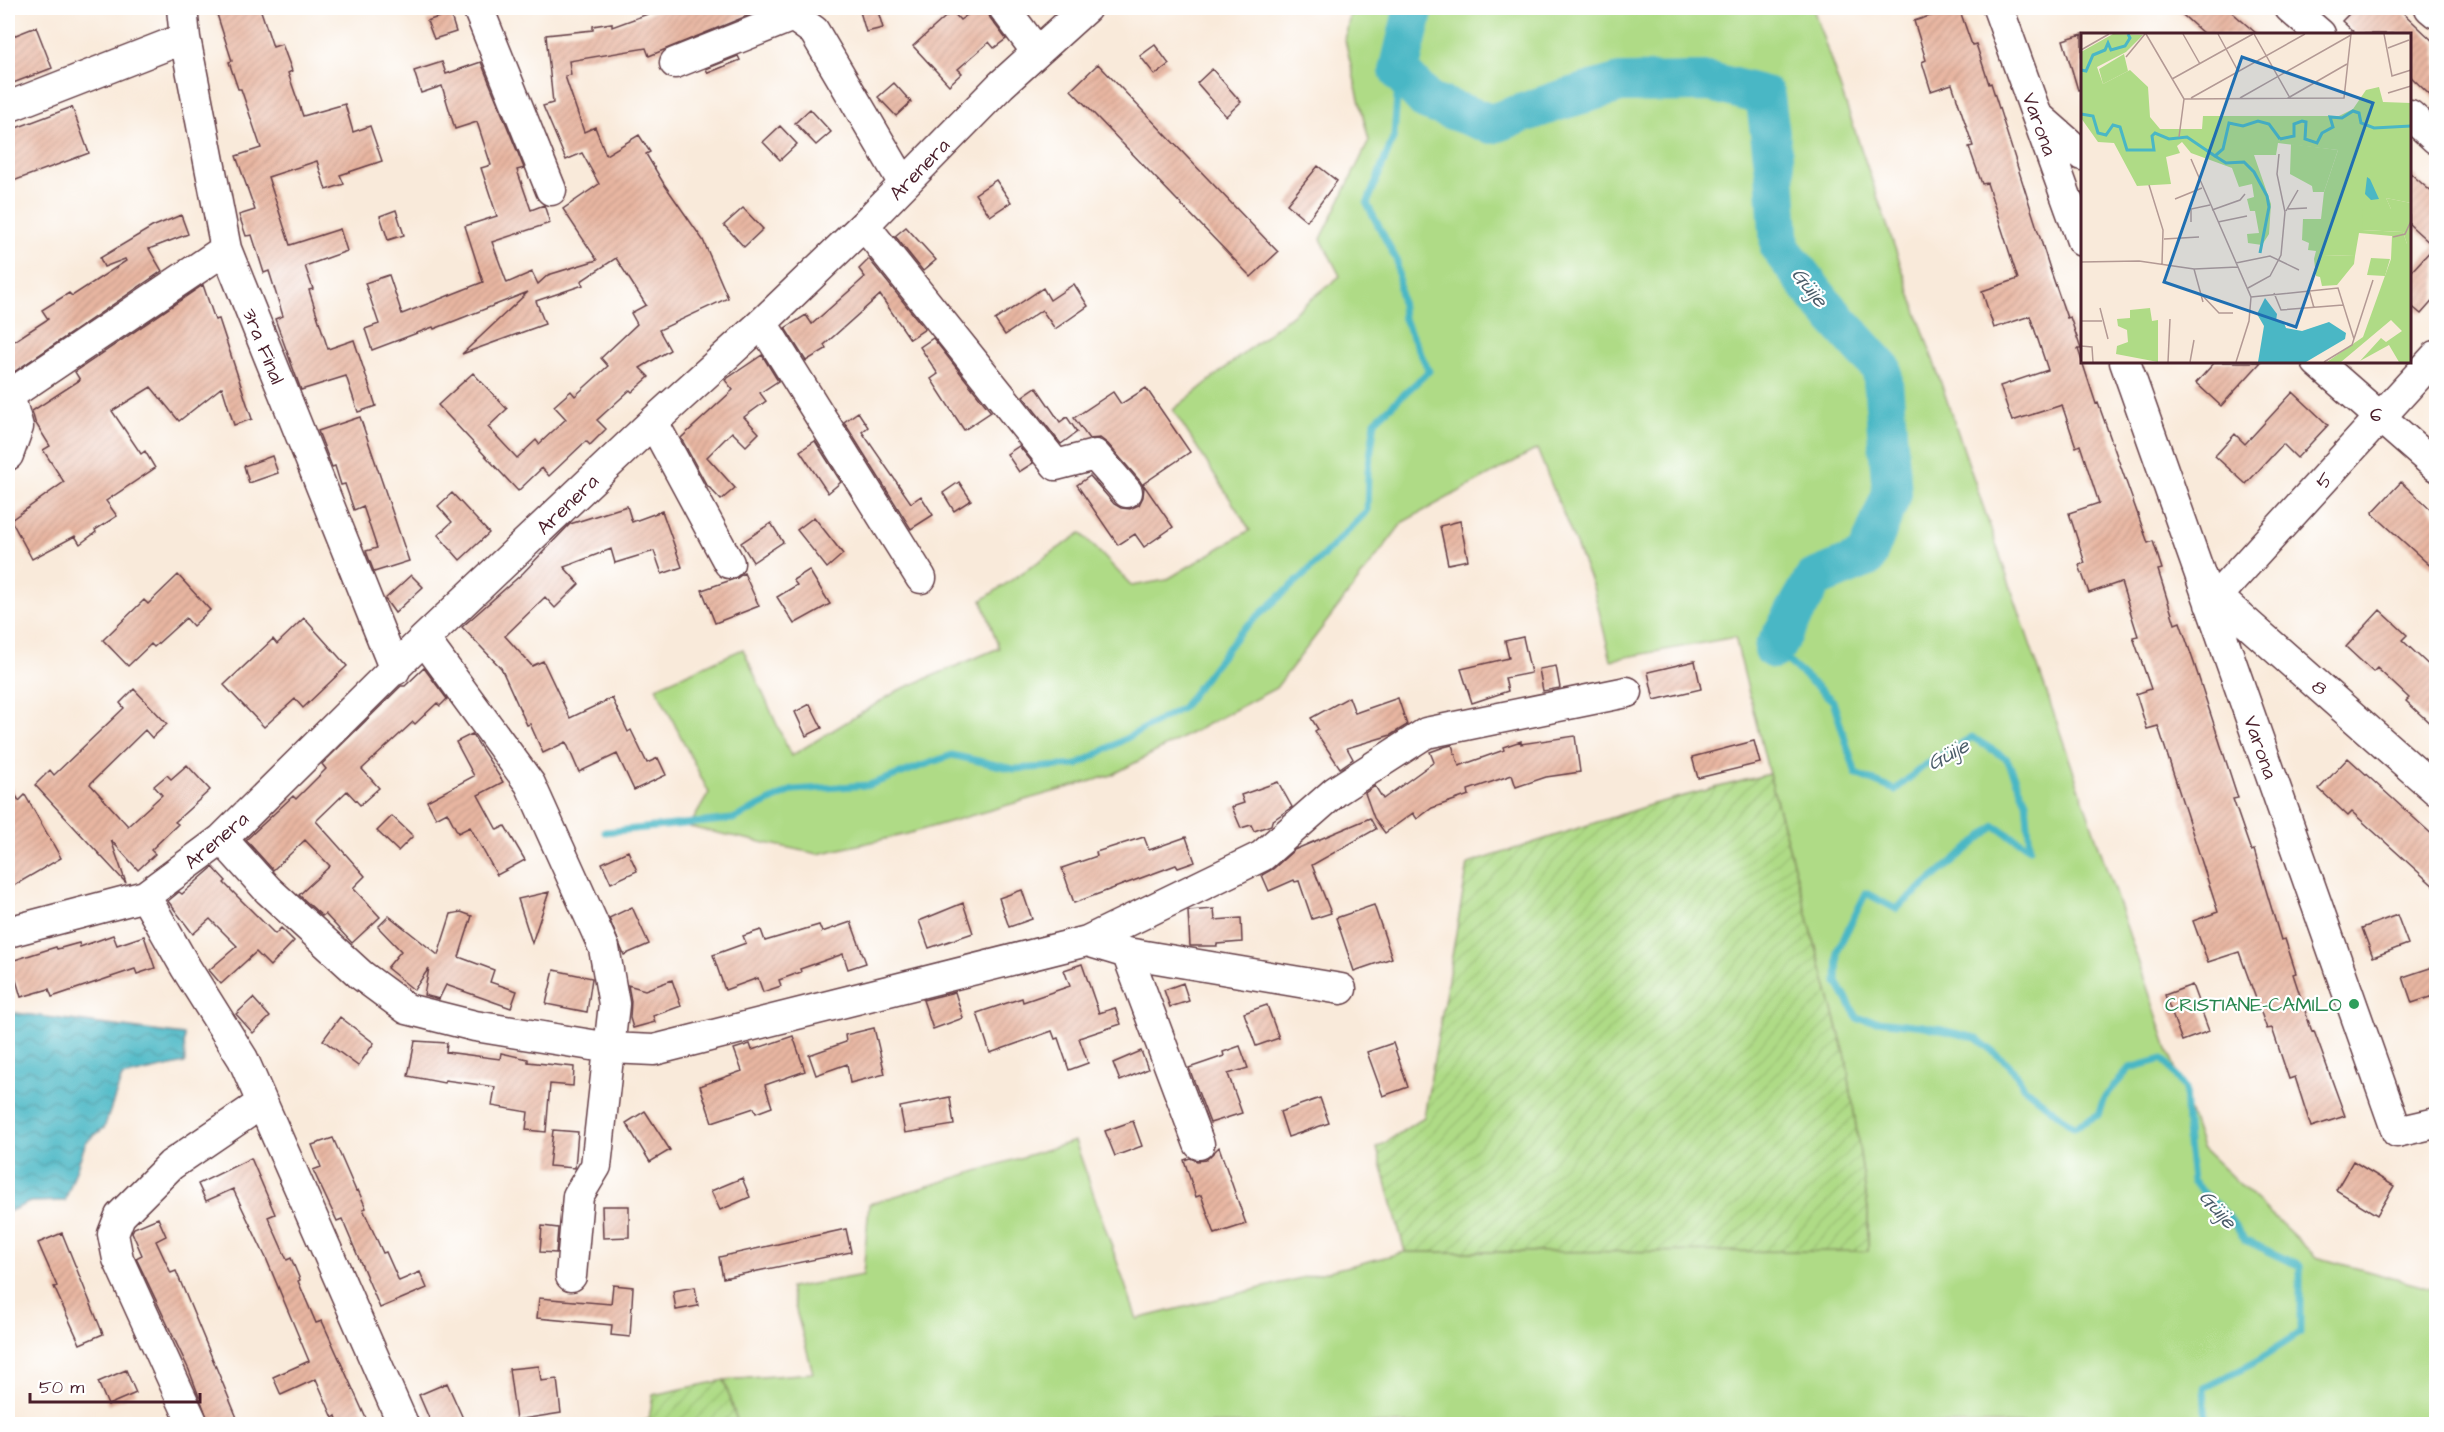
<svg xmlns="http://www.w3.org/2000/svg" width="2444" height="1432" viewBox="0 0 2444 1432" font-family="'Architects Daughter',sans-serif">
  <defs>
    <pattern id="garden-furrows" width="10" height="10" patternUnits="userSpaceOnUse" patternTransform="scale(1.5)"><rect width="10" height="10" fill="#afdb86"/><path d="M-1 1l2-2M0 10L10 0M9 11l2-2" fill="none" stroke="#98bc74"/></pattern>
    <pattern id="water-waves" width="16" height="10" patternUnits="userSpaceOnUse" patternTransform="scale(1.5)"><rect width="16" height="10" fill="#4ab7c5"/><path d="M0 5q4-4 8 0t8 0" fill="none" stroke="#4094a0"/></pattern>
    <pattern id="building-hatch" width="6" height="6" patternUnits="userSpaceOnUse" patternTransform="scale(1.5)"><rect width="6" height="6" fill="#e8b6a1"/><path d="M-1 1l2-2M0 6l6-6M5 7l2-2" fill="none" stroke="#c89c8b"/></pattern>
  </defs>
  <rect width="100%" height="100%" fill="#fff"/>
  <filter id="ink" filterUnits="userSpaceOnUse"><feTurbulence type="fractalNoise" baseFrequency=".0167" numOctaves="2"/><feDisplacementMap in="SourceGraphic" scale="12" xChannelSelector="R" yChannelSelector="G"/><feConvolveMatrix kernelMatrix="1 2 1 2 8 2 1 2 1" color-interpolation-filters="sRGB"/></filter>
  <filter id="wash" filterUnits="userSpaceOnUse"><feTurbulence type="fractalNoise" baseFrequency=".008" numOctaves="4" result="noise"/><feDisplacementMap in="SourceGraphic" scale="24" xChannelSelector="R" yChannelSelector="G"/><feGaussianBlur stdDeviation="1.35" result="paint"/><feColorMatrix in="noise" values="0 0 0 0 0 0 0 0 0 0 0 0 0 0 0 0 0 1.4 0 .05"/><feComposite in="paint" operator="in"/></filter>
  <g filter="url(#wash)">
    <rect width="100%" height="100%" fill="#f9eada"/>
    <path fill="#afdb86" stroke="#7c7d58" stroke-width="1.5" d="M1351,8h462l389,1140 114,109 120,33v134h-1698l-14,-44 89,-7 -23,-85 73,-13 6,-71 206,-63 62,178 268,-67 463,-2v-41l-22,-151 -77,-284 -34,-137 -124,23 -18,-73 -56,-138 -134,73 -127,166 -164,87 -205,59 -89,20 -129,-27 20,-34 -53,-106 87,-38 48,107 108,-66 100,-42 -17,-48 99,-67 51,53 34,-6 84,-50 -77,-120 167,-134 -19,-37 48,-98 -24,-101z"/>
    <path fill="url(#garden-furrows)" stroke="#7c7d58" stroke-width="1.5" d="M1769,774l77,284 22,151v42l-463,1 -28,-104 47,-31 44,-253 185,-60z
      M724,1380l14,44h-100l11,-5 4,-24z"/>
    <path fill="url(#water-waves)" stroke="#4a6b78" stroke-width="1.5" d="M8,1012l176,23 1,28 -63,14 -18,51 -18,14 -21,59 -35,1 -22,10z"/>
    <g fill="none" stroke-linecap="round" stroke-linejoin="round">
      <path stroke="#4ab7c5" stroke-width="7" d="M1774,649l59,52 23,73 39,16 31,-26 46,-27 35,22 19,42 4,47 -35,-22 -99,83 -30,-16 -28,56 -1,33 21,37 66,7 52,12 34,27 15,23 49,39 24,-12 6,-17 26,-30 33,-9 22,30 3,55 4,37 36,35 17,24 55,26v67l-48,31 -48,24 2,36
        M605,832l128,-13 60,-29 76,-5 83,-30 62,14 63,-4 105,-57 58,-76 64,-57 63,-64 1,-40 7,-50 54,-50 -26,-54 -6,-56 -30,-57 27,-68 5,-65"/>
      <path stroke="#4ab7c5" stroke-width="40" d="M1414,8l-15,63 28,30 64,23 67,-23 62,-18 91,-1 54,14 10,76 5,76 43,56 59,65 10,124 -26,65 -52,21 -40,70"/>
    </g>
    <g id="blocks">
      <path fill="url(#building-hatch)" d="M215,8h45l13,39 9,-3 10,27 -4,2 15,43 42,-12 8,28 17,-6 12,35 -42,14 4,9 -18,6 -9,-29 -49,16 22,68 50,-16 7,22 -42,15 8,23 -4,1 19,59 26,-9 22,66 -18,6 -12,-36 -45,14 -26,-71 8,-3 -14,-45 -5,2 -12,-38 -6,1 -7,-21 16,-5 -19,-54 25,-8 -20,-59h-3l-9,-27 3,-1z
        M664,8l100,1 -115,47 -3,-8 -77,13 2,14 -6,1 19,56 11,-5 11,28 33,-20 11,17 -4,2 18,30 39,56 25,58 -69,32 11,20 -30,18 9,9 -17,15 -2,-2 -33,30 9,9 -16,16 -4,-4 -37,35 -7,-8 -24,23 -80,-86 35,-32 34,36 -19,18 29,31 19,-18 3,4 27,-25 -12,-13 17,-15 4,5 33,-30 -7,-8 36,-34 -6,-11 15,-8 -30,-47 -35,23 2,4 -47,16 9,23 -83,30 66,-62 -94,37 -1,-2 -61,23 -7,-21 14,-5 -14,-41 24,-8 13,39 81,-32 -18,-56 32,-10 -16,-48 10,-3 -14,-43 -22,7 -13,-43 -21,7 -7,-22 28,-9 4,12 35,-12 43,106 -7,2 14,40 13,-5 6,18 -58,19 15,41 25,-11 6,12 10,-9 49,-15 -34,-51 36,-25 -17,-31 -16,7 -23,-54 10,-3 -7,-68 47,-5v-4l19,-3v4z
        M859,8h18l6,20 -17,4z
        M977,8h10l3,10 16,21 -12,9 -5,-6 -31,27 4,4 -13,12 -36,-39 39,-35 8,9z
        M1955,8h4l13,37 4,-1 13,40 2,-1 59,186 17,49 3,-1 11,32h-3l18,55 2,-1 50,140 5,-2 9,28 -4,1 17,54 5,-2 14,41 44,135 -5,1 18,52 3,-1 27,90 4,-1 11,34 -3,1 19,58 2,-1 31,85 -34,11 -16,-50 -6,2 -17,-51 -5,1 -28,-77 -31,10 -15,-41 25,-9 -60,-186 -11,3 -11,-35 15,-5 -18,-52 5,-1 -17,-54 -32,11 -10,-28 6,-2 -16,-50 30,-10 -19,-58 -4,2 -14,-42 -50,16 -12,-35 48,-16 -18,-54 -36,12 -12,-37 36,-12 -31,-96 -5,1 -13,-37 4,-1 -21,-62 -21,7 -9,-29 4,-2 -12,-39z
        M2175,8h52l30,26h-53z
        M2355,8h43l38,36v57l-27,-26v-41h-53l-14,-13z
        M450,13l6,19 -22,7 -7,-18z
        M36,27l16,41 -44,17v-47z
        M2082,34v55l-4,1 -15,-50z
        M1155,45l14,19 -14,11 -15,-19z
        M738,56l2,4 -32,13 -2,-4z
        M1098,64l180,188 -27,25 -180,-187z
        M1212,69l29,33 -15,14 -29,-33z
        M894,83l17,19 -15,14 -18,-19z
        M72,107l17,46 -81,30v-52z
        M810,109l21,23 -15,13 -21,-22z
        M780,126l17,18 -17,16 -17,-18z
        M1318,166l19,15 -30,40 -20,-17z
        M2409,172l27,24v101l-15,17 -12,-10v-30l25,-27 -25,-23z
        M996,180l15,22 -21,14 -15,-22z
        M743,208l20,21 -19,18 -20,-22z
        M396,210l8,25 -16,5 -8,-24z
        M181,215l7,19 -39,15 13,22 -154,105v-31l40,-26 -6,-9 27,-17 3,3 54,-35 -1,-2 -21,8 -4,-9 52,-31z
        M906,227l30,33 -13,11 -28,-35z
        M869,259l56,70 -15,10 -30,-44 -56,50 2,4 -20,12 -21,-33 21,-13 6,9 53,-47 -6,-8z
        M1074,284l14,22 -33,23 -13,-19 -37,25 -10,-15 48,-32 7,12z
        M203,285l12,35 4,-1 33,100 -18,6 -12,-38 -43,34 -28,-34 -39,24 29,43 4,-3 10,17 -49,33 11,15 -22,14 1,2 -16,12 -5,-8 -43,23 -21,-39 53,-38 -21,-32 7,-4 -15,-24 -3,-11 48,-31 -5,-8z
        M933,338l58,74 -27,18 -33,-51 7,-5 -18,-27z
        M762,355l16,26 -18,12 6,8 -22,16 15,16 -13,13 -14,-14 -25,25 28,31 -14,12 -15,-16 -25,-46 52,-48 -8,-10z
        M2215,362h46l-40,44 -25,-23z
        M1036,387l24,35 7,-5 10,15 -16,12 -38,-48z
        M1146,388l44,64 -47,32 30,43 -29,20 -9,-13 -17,11 -41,-60 13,-9 24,28 7,4 9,1 9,-4 4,-8 1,-9 -4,-7 -32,-37 -8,-6 -11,1 -15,-21 39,-26 8,12z
        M2293,392l35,33 -31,33 -14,-14 -37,40 -31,-28 20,-22 10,10z
        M858,412l10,15 -6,5 49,71 10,-7 12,19 -22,14 -67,-107z
        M360,417l49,144 -35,11 -8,-21 11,-3 -14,-42 -9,4 -9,-26 -4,1 -6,-19 -3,1 -14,-36z
        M815,441l26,41 -13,11 -28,-42z
        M1019,446l14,17 -14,9 -12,-18z
        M272,456l6,17 -29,10 -5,-17z
        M959,482l12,18 -17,11 -11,-18z
        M2401,482l35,33v56l-64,-58z
        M452,493l37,40 -29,27 -22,-25 14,-13 -14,-16z
        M627,506l5,16 30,-11 20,56 -20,7 -8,-23 -39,12 -4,-14 -47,18 15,17 -24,24 -10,-11 -40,39 27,30 11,-5 27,57 42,-20 16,34 3,-2 16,33 11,-5 8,17 -32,15 -17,-36 -38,18 -13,-30 -23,11 -13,-29 -3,1 -26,-57 -39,-41 61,-54 47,-49z
        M814,517l29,37 -16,14 -30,-38z
        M1460,521l8,39 -20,4 -8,-38z
        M771,523l12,19 -30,20 -12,-19z
        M809,570l21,34 -36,20 -17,-27 20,-12 -4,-5z
        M744,573l15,33 -44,17 -13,-33 35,-12z
        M178,575l32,35 -17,16 -7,-8 -32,29 -3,-3 -23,22 -25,-26 41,-40 4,4z
        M411,575l12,12 -28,26 -10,-14z
        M2380,610l27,25 -5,5 34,32v57l-30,-28 3,-3 -32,-30 -4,4 -27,-25z
        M304,618l43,48 -44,42 -8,-9 -31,28 -40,-42 49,-46 4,5z
        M1523,637l8,36 -26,5 3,13 -36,12 -11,-34 48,-11 -4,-17z
        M1695,661l6,28 -47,11 -6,-28z
        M1556,666l4,22 -17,3 -4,-22z
        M424,668l23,31 -7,7 -3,-3 -22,21 -2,-2 -51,47 17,19 -19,17 -13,-14 -31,30 49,55 -12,12 27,29 -28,26 -27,-29 -3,2 -23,-21 31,-29 -25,-26 -32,30 -27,-30 47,-44 3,3 30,-30 -4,-5 79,-78h4z
        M134,689l33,35 -15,14 -7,-8 -55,54 38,42 34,-31 -8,-9 13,-11 4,4 16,-14 23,25 -35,32 3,2 -27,26 4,4 -17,16 -27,-30 15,43 -91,-98 15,-15 4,5 70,-67 -4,-5z
        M1349,697l6,16 43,-15 9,27 -16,10 -44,13 6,11 -13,9 -25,-37 3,-2 -7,-11z
        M810,704l12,24 -16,8 -11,-24z
        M472,734l31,48 -25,13 19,35 8,-4 20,34 -28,15 -27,-48 -12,6 -11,-21 -11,6 -9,-17 47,-25 -18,-34z
        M1575,736l5,36 -34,5 -30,10 -4,-12 -44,15 1,5 -37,13 -15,11 -4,-6 -28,20 -11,-15 -9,-25 10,-7 8,13 51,-37 -4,-10 14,-5 8,-2 7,21 45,-16 -1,-3 18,-6v3z
        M1754,741l6,22 -62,15 -6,-21z
        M2348,758l88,80v50l-84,-76 -4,4 -29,-27z
        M8,782l11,19 6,-6 36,63 -53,31z
        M1278,782l14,25 -20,14 -1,4 -17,6 -3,-6 -10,3 -9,-21 12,-4 -3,-8z
        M392,816l21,20 -15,15 -21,-20z
        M1370,818l6,11 -64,36 19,48 -19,6 -13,-38 -4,1 -1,-2 -25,11 -7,-16 11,-6 21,-19z
        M1144,837l5,13 37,-13 9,25 -17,6 -2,-3 -102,38 -12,-35 35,-12 -1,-4z
        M628,851l9,20 -26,12 -9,-20z
        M213,867l13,14 -2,2 51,51 6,-6 13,13 -24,25 -14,-14 -35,32 -12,-14 28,-24 -27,-27 -17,15 -25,-33 11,-9 3,2z
        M1022,890l10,29 -23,8 -10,-29z
        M549,892l-17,51 -14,-44z
        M963,903l10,30 -44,15 -10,-27z
        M1374,905l18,53 -38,13 -18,-53z
        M632,907l17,37 -25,11 -15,-37z
        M1214,909l1,11 26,-2 1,24 -25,2v2h-27l-2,-35z
        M461,912l11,4 -13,41 35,13 -4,12 27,9 -6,17 -65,-23 -7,14 -15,-4 5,-27 -15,22 -27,-22 14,-17 -23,-24 11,-11 49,39 13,-41z
        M2397,915l11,29 -35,13 -11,-29z
        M851,922l15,41 -18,6 -5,-15 -43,15 1,3 -22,8 2,6 -18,6 -5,-14 -33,12 -12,-35 33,-12 -3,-7 18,-6 4,11 54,-16 3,7z
        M113,935l4,10 27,-9 11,32 -18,6 -2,-5 -83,28 -3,-8 -28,8 -5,-17 -8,3v-21l48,-15 1,2 22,-6 1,4z
        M1082,964l17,49 16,-5 6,16 -42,14 9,25 -19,7 -11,-32 -3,1 -3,-8 -62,22 -13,-40 45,-15 1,4 47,-16 -6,-16z
        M2436,966v29l-24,8 -9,-26z
        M554,970l38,8 -5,34 -41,-8z
        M672,980l9,26 -28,10 2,6 -22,6 -3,-10 1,-17 -3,-16 17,5z
        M1183,983l6,18 -19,6 -6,-17z
        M2192,985l17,46 -27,10 -17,-46z
        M955,992l8,26 -30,11 -10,-29z
        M253,998l17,19 -17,16 -17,-19z
        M1267,1005l12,33 -23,8 -12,-33z
        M340,1017l34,26 -16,23 -35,-26z
        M874,1028l11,46 -35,9 -3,-19 -31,11 -7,-20 37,-13 -1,-7z
        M793,1036l12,35 -40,14 7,22 -16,6 -2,-5 -42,14 -12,-36 42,-15 -8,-22 16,-5 2,6z
        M415,1041l32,2 -1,9 54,7 1,-6 27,6v3l46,5 -1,19 -23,-2 -4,48 -20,-2 2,-18 -36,-6 3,-19 -50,-7 -1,3 -36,-7z
        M1393,1043l15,44 -25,9 -16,-44z
        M1240,1046l8,22 -20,6 14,39 -32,10 -21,-55 35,-12 -1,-4z
        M1141,1051l7,18 -28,12 -7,-18z
        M950,1097l4,28 -49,8 -5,-26z
        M1320,1098l9,25 -41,14 -8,-25z
        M645,1111l25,39 -20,12 -24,-39z
        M1133,1121l9,25 -27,10 -10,-25z
        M553,1130l25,2 -3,36 -26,-2z
        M333,1138l23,53 2,-1 8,18 -3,1 20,44 3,-1 13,29 21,-9 7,16 -47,20 -38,-89 -5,2 -24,-51 8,-3 -9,-22z
        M1219,1147l27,77 -31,10 -14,-39 -5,2 -12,-37 6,-2 7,3 9,-1z
        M251,1158l24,56 -7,3 19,43 4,-2 9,22 -2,1 18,42 6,-2 47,104h-30l-3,-9 -3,2 -17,-39 -35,16 -8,-18 36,-16 -43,-103 -33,-69 -27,12 -8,-17z
        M2353,1161l41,25 -17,29 -41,-25z
        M742,1178l8,19 -30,13 -9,-19z
        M602,1206h27v31l-26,1z
        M158,1218l8,18 -10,5 15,32 5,-2 64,154h-30l-21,-55 -53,-112 6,-3 -10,-23 2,-4z
        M542,1226l16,2 -2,25 -16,-1z
        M846,1229l5,23 -128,26 -4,-21z
        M62,1233l41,101 -23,10 -26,-57 3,-1 -19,-43z
        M613,1285l20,2 -3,50 -19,-2 1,-10 -75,-7 2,-20 72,6z
        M695,1287l3,19 -22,4 -3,-19z
        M539,1366l2,15 16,-2 4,34 -45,7 -7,-51z
        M126,1370l10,23 -28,12 -10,-23z
        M447,1383l19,42h-34l-13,-30z"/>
    </g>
  </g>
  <g filter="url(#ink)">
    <use href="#blocks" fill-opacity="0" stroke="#643d45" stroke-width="1.5"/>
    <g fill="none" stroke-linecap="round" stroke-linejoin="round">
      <g stroke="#643d45" stroke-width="33">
        <path id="minor" d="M182,8l3,30 41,211 169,421
          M478,8l73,182
          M1004,8l33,44
          M1998,8l84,233
          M2290,8l30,26
          M2430,8l6,5
          M675,63l118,-47 21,15 90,153
          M8,107l177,-69
          M2410,115l26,24
          M2040,118l42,37
          M864,225l192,240 39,-10 32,37
          M762,323l159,255
          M2125,362l272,770 39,-9
          M2317,362l119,104
          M8,396l218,-147
          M653,422l76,141
          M8,455l10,-28 -9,-32
          M2204,585l232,205
          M2210,604l226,-248
          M424,639l106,145 74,164 10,56 -18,162 -18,30 -7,80
          M222,839l46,51 93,85 46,34 68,17 135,22 44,2 433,-109 175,-85 74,-65 90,-58 201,-41
          M145,896l41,72 57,91 160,365
          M8,932l137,-36 77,-57 202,-200 229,-217 109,-99 102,-98 137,-140 85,-77
          M1087,941l40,12 214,36
          M1127,953l72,191
          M193,1424l-75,-165 -5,-25 7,-18 51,-51 91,-62"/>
      </g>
      <use href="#minor" stroke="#fff" stroke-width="30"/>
    </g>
  </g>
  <circle fill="#2e9e5b" stroke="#fff" stroke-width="2" cx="2354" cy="1004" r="6"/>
  <g text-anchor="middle" stroke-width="4.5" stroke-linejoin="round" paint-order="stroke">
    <g font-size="20" fill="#4a1f2b" stroke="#fff">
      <text transform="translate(2040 124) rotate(70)" y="7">Varona</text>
      <text transform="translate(919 169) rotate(-46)" y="7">Arenera</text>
      <text transform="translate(264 346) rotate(68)" y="7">3ra Final</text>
      <text transform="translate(2377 414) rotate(41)" y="7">6</text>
      <text transform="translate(2324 480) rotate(-47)" y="7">5</text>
      <text transform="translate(567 504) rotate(-44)" y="7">Arenera</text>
      <text transform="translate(2320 687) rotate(41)" y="7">8</text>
      <text transform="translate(2261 747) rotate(71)" y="7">Varona</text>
      <text transform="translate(216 840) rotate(-40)" y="7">Arenera</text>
    </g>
    <g font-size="20" fill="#27864d" stroke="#fff" text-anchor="end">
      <text x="2342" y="1011">CRISTIANE-CAMILO</text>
    </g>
    <g font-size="21" font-style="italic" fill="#4a5c69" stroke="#fff">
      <text transform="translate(1810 287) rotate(52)" y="7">Güije</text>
      <text transform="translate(1948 754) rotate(-28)" y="7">Güije</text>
      <text transform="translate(2218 1209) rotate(48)" y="7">Güije</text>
    </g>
  </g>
  <g transform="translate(2081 33)">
    <rect width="330" height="330" fill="#f9eada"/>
    <path d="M32,1l30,1 -17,17 -29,15 6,17 27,-14 18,17 2,30 10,12h42l1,-13h136l14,-7 13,-19 13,-3 4,15 28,1v100l-25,-5 5,11 -29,21 41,2 4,12h4v118h-12l-10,-17 -29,16 21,-23 5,4 16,-11 -11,-11 -50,42h-14l36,-25 28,-78 1,-23 -33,-3 -4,23 -31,-1 -1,4h-9l2,-8 -8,-1 1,-7 -7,-3 1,-21h18l3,-27 14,-42 -60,-7 -2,12h-22l17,49 -2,30 -7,11 -14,-2 -1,-9 12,-1 -4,-22h-5l-3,-12 7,-2 -2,-13 -13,3 -7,-19 -41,-15 -9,-11 -5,4 3,7 -14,4 5,27 -34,2 -23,-43 -16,-1 -17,-24v-66zM69,275l2,13 6,-1v42l-42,-8 1,-8 11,-4 -1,-12 -9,-4 -1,-7 13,-1v-8z" fill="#afdb86"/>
    <path d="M43,21l4,17 -25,13 -4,-15zM210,111l47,6 -14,42h-11l-1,-6 -22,-12zM305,165l25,5v41h-4l-4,-12 -41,-2 1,-21h28zM242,222l32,1 -1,8 -17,21 -15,1 -2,-9 -4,-1 -2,-17h9zM290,225l19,1 -5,17 -18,-1z" fill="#afdb86"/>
    <path d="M286,144l3,2 9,20 -8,1 -6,-6zM184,265l12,16 -1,7 8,2 2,5 16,3 27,-9 17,11 -1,6 -39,23h-48l6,-36 -7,-12z" fill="#4ab7c5"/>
    <path fill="none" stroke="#4ab7c5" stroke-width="3" d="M0,37l5,1 7,-16 12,-5 3,-7 3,7 14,-4 5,-8 -2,-4M0,81l12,2 5,17 8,2 7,-10 7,2 7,23h27l-2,-14 3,-3 14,6 18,-2 28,19 8,-7 6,-26 14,3 15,-5 11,3 11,15M199,106l14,-3v-12l8,-3 4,1 -1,17 12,4 5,-10 11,-6 -3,-10 12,1 11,-7 6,2 2,10 13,5 37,-2M134,123l11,7 18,-1 10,10 13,24 2,11 -9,46"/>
    <path fill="none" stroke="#b39994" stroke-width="1.5" d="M65,1l38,65M102,1l17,30M137,1l20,37M173,1l36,64M303,1l8,42 19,-6M307,15l21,-8M0,17l28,-16M45,24l19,-23M91,46l81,-45M307,60l23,-7M110,65l114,-64M159,65l111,-63M207,65l59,-34M103,66l160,-1 7,-64M98,104l5,-38M110,126l60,138 -2,24 -13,41M68,152l14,45 -1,34M94,166l27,-11M207,176l19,-1M131,177l28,-10 5,-6M205,178l12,-21M110,189v-13l19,-4M137,189l29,-6M312,204l12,-3 6,-13M83,206l35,-2M0,229l58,-1 55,8 44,-2M155,230l34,-7 29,14M113,236l9,33M167,255l22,-12 11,-21 4,-43 -8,-38 2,-20M228,257l5,18M193,260l7,17 62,-5M120,261l18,19h14M170,264l87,-9 16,51M19,275l8,31M0,288h21M0,313l11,1 1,15M87,329l2,-43M109,329l4,-22M243,329l28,-17 21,-65"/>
    <path fill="#1f6fb2" fill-opacity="0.15" stroke="#1f6fb2" stroke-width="3" d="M161,24l131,46 -77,224 -132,-45z"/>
    <rect width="330" height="330" fill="none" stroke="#4a1f2b" stroke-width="3"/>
  </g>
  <rect width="2444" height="1432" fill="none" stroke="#fff" stroke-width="30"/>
  <path d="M30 1393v9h170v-9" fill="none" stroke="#4a1f2b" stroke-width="3"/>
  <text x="39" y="1393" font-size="18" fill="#4a1f2b" stroke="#ffffff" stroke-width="4.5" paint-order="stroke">50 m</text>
</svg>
